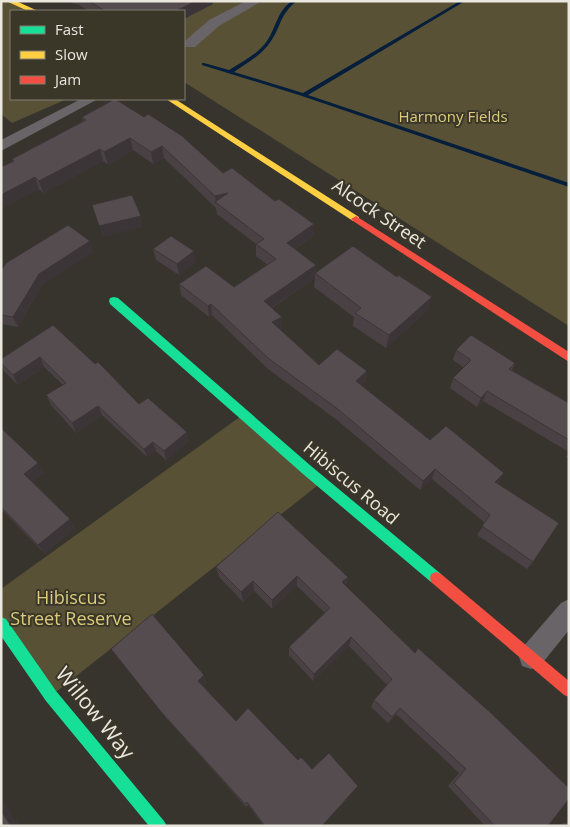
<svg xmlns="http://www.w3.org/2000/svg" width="570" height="827" viewBox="0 0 570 827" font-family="'Open Sans',sans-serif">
  <rect width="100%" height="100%" fill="#36342d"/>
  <path fill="#585135" d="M1,1l19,4 9,6h-18v88h56l-55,24 -11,-9z
    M135,1h434v325l-385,-244v-71h-71z
    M244,414l78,68 -271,214 -50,-72v-35z"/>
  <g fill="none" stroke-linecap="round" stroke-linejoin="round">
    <path fill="#051e3c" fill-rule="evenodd" d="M292,1h5c-18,14 -15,24 -26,40 -9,14 -24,22 -37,31l69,21 157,-92h5l-157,94 261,88v4l-267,-91 -100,-31v-2h2l25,7c13,-8 29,-16 38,-29 9,-13 10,-30 25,-40z"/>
    <path fill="#696468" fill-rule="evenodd" d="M246,1h16l-43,25 -24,21h-10v-6l24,-21z
      M81,99h17l-97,52v-11z
      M569,599v31l-29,36 -9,3 -9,-3 -3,-9 3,-9 39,-45z"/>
    <path fill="#16e098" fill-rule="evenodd" d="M114,297l4,1 193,168 130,108 1,4 -1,4 -5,2 -5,-2 -128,-108 -193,-170 -1,-3 1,-3z
      M1,617l5,2 50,72 108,130 3,5h-18l-103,-125 -45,-65z"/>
    <path fill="#ffcf43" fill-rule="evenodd" d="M6,1h10l22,10h-10z
      M166,99h9l184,118v4h-6z"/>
    <path fill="#f24e42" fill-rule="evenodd" d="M356,216l213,136v10l-216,-141 -2,-2z
      M436,572l5,2 128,107v16l-5,-2 -133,-113 -1,-4 1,-4z"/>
  </g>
  <path fill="#494144" d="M65,1h148v3l-29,15v-8h-95l-10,-6z
    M115,99l108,74 52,28 39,23v12l-19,13 21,24 112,37 -42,38 -33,-22 1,-9 -40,-30 1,-9 -43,30 10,9v11l-2,1 39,36 47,16 -5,4 69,55 69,42 -1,1 35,79 -6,7 -50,-34 8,-12 -53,-44 -12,11 -83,-70 -69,-51 -56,-54 -3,2 -28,-22 -2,-11 55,3 34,-22 -12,-9v-12l-39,-30 -1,-6 -52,-50 -11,6 -20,-14 -25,15 -5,-4 -60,32 -4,-4 -38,20v-42l12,-5 -1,-3 71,-38 -1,-4z
    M90,241l3,11 -50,32 -25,43 -17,-3v-53z
    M153,249l43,13 -17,13 -23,-15z
    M53,325l42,39 44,40 50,37 -23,19 -10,-9 -9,6 -45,-42 -26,18 -25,-28 -5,-10 17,-10 -19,-18 -26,18 -14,-14 -3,-6v-6z
    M456,350l59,13 -3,7 57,33v49l-86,-51 -6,6 -27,-19 3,-10 11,-10 -11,-8z
    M1,428l37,35 6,10 -11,9 37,37 5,9 -30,26 -44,-45z
    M569,453v6l-3,-2z
    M216,567l132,10 -2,9 202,240h-63l-37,-40 11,-13 -63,-59 -8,9 -17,-16 3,-7 13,-15 -38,-39 -36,35 -24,-26v-8l36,-34 -28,-27 -25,23 -18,-18 -11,11 -24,-25z
    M111,649l96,33 -4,4 119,140h-58l-16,-21 -2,2 -79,-88z
    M569,822v4h-10l1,-2z"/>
  <path fill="#3c3537" d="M196,1h17v3l-29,15v-8h-8z
    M130,138l3,12 -25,15 -4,-13z
    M162,146l2,12 -11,6 -2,-12z
    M100,149l3,12 -60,32 -4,-12z
    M35,177l4,12 -38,20v-14z
    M228,193l-12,9 -1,-6z
    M141,216l2,11 -41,10 -3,-11z
    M314,224v12l-27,18v-11z
    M90,241l3,11 -50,32 -25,43 -5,-10 26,-43z
    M194,251l2,11 -17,13 -2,-11z
    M316,265v9l-1,-1v5l-50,34 -1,-11z
    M432,297l-4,13 -42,38 3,-13z
    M211,304l1,11 -3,2 -1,-11z
    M282,317v11l-9,5 -1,-11z
    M40,357l4,10 -26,18 -5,-10z
    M367,371l-1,10 -11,11 1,-11z
    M487,391l-4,10 -6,6 4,-9z
    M98,406l4,9 -26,18 -4,-10z
    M187,432l2,9 -23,19 -2,-9z
    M153,442l3,9 -9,6 -3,-8z
    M38,463l6,10 -13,11 -7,-10z
    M435,469l-3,10 -12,11 3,-9z
    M504,473l-5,9 -9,9 5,-9z
    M70,519l5,9 -30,26 -7,-9z
    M297,576v10l-25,23v-9z
    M348,577l-3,10 -3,-5z
    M253,581l1,10 -11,11 -2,-10z
    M351,637l-2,9 -36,35 1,-7z
    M204,675l3,7 -6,6 -3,-7z
    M1,797l19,29h-9l-10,-15z"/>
  <path fill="#554c4f" stroke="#3c3537" d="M89,1h107l-20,10h-71z
    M115,99l29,18 4,-3 34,22 41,37 9,-5 43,33 4,-2 35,25 -27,19 29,22 -52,36 18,16 -10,5 47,43 18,-16 30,22 -11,10 74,59 16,-14 58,47 -9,9 64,41 -26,39 -51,-36 8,-11 -55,-46 -12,12 -84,-71 -71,-52 -57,-54 -3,2 -29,-22 27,-18 28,21 42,-28 -20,-15 8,-5 -49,-37 13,-9 -13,3 -53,-50 -11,6 -21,-14 -26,14 -4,-3 -61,32 -4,-4 -34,18v-28l13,-6 -2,-2 74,-39 -4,-3z
    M132,195l9,21 -42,10 -7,-21z
    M68,225l22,16 -51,33 -26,43 -12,-2v-44l5,-8z
    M171,236l23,15 -17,13 -24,-15z
    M353,246l44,31 1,-2 34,22 -43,38 -34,-22 6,-5 -46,-35z
    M53,325l42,39 3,-2 41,42 9,-6 39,34 -23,19 -11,-9 -9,7 -46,-43 -26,17 -26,-28 20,-12 -26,-26 -27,18 -12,-12v-4z
    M471,335l44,28 -6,6 60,34v37l-82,-49 -6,7 -28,-20 18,-18 -15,-10z
    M1,428l37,35 -14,11 46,45 -32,26 -37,-38z
    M278,512l70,65 -6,5 73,71 3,-5 73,65 78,75v11l-21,27h-53l-41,-43 12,-14 -66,-61 -8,9 -18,-17 18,-21 -41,-42 -37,37 -25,-27 41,-39 -33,-32 -25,24 -19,-19 -12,11 -25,-25z
    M152,614l52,61 -6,6 38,40 12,-13 50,52 3,-3 11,12 17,-16 29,33 -36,40h-57l-18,-24 -2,2 -83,-91 -51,-64z
    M1,811l10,15h-10z"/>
  <g text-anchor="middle" stroke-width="4" stroke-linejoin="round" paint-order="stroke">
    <g font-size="15" fill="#ddcb7b" stroke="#3a3729">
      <text x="453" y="122">Harmony Fields</text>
    </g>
    <g font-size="18" fill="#e9e7de" stroke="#3a3729">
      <text transform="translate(379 214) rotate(34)" y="6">Alcock Street</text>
      <text transform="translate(351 483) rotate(40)" y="6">Hibiscus Road</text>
    </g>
    <g font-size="18" fill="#ddcb7b" stroke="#3a3729">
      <text x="71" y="604">Hibiscus<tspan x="71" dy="21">Street Reserve</tspan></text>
    </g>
    <g font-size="21" fill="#e9e7de" stroke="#3a3729">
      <text transform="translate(95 713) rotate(51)" y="7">Willow Way</text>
    </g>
  </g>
  <rect width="570" height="827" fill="none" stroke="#e9e7de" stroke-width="5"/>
  <rect x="10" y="10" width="175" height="90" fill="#3a3729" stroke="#807d71"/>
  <rect x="20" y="26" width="25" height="8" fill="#16e098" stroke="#807d71"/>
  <text x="55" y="35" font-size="15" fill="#e9e7de">Fast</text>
  <rect x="20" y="51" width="25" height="8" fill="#ffcf43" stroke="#807d71"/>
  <text x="55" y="60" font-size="15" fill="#e9e7de">Slow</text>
  <rect x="20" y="76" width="25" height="8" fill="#f24e42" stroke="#807d71"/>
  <text x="55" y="85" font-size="15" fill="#e9e7de">Jam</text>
</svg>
